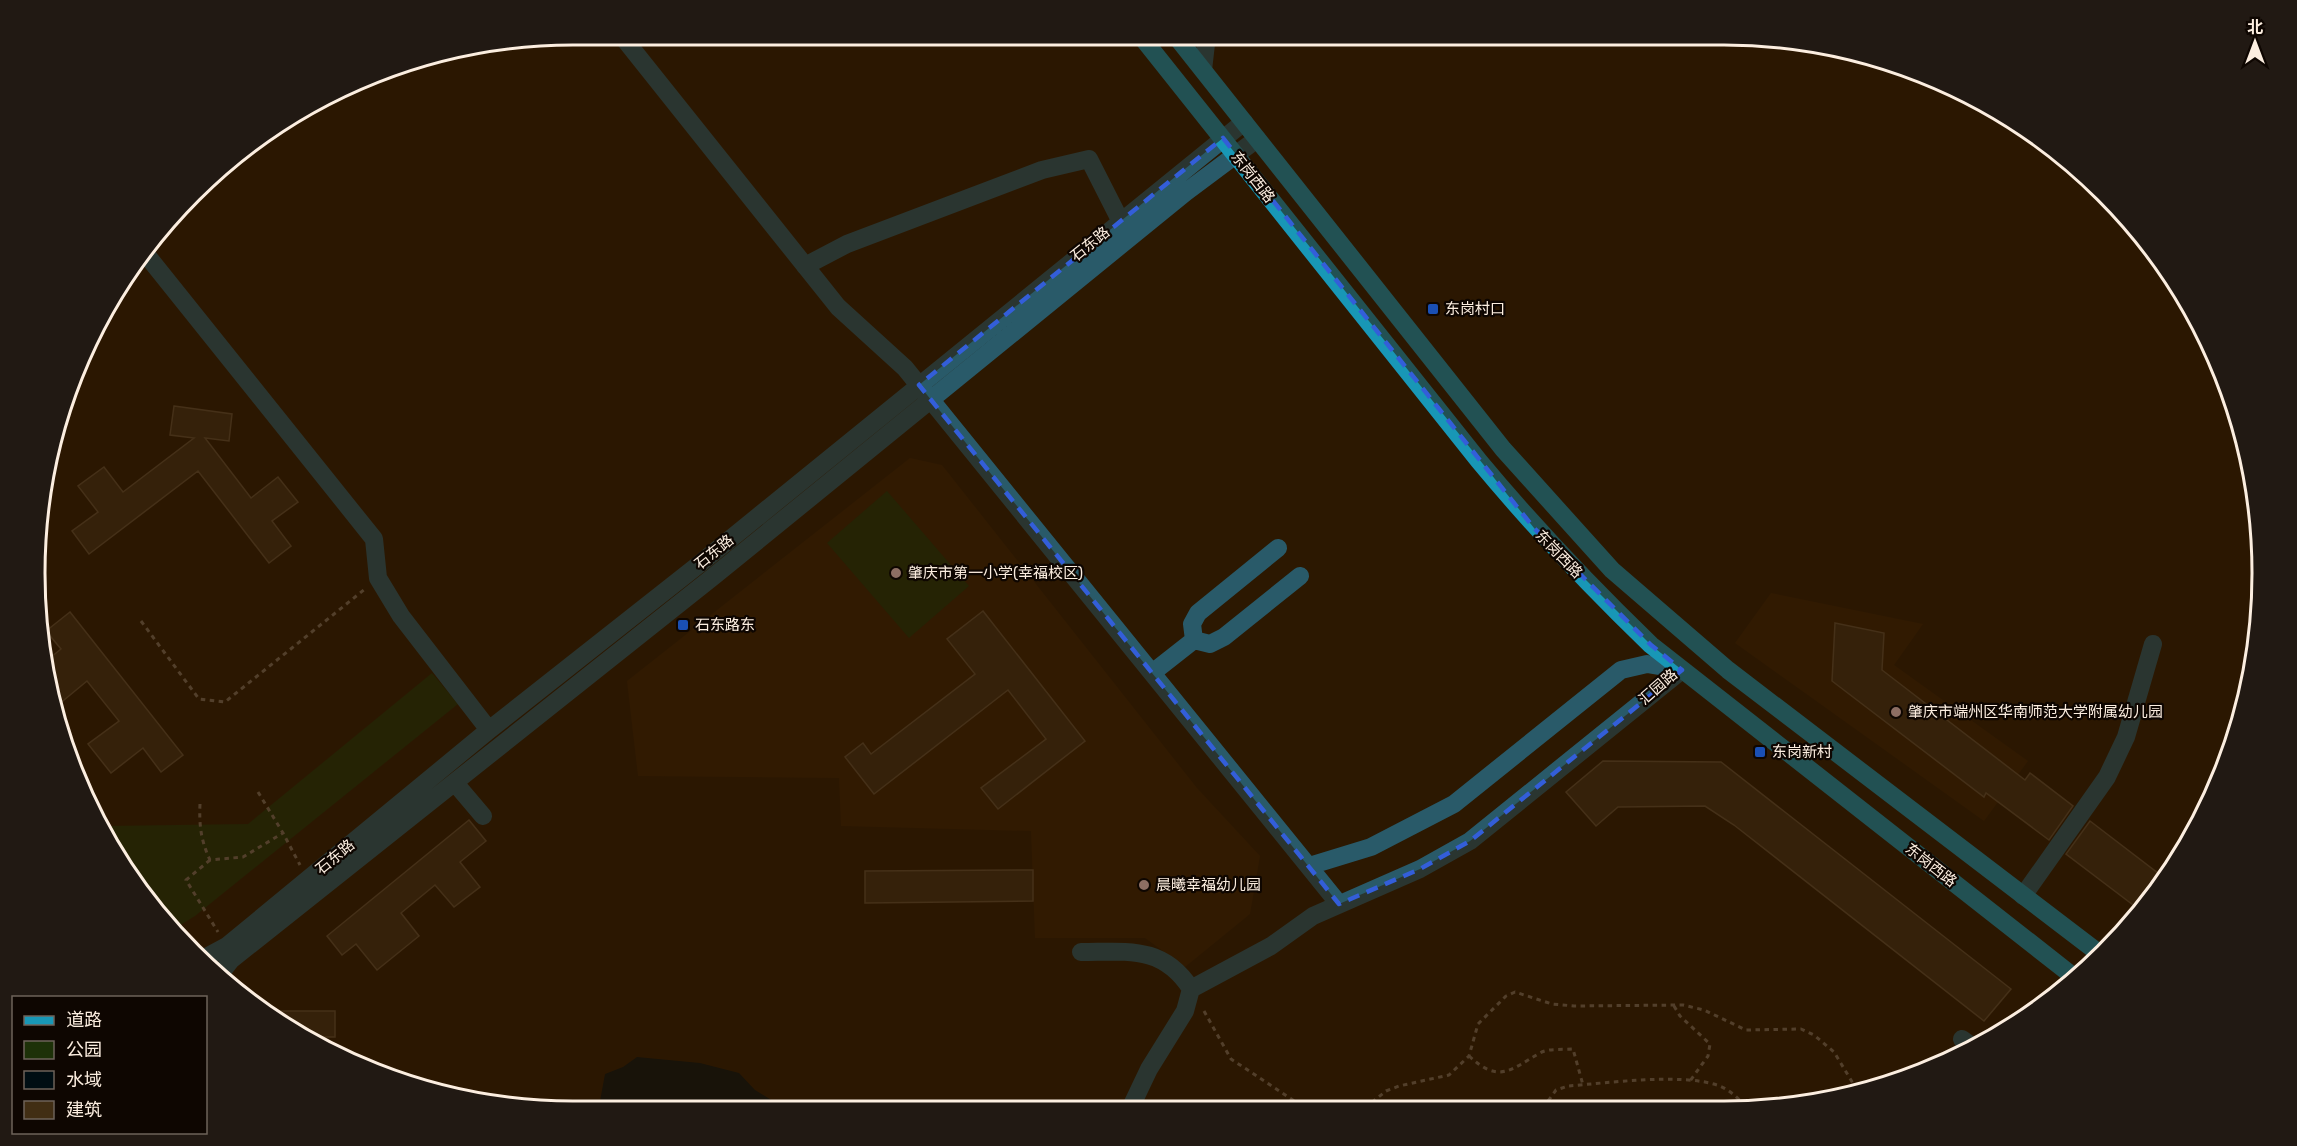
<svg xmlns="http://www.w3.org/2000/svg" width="2297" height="1146" viewBox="0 0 2297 1146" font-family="Rubik,'Noto Sans SC',sans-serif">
  <rect width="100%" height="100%" fill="#2c1801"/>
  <path fill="#381e00" d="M910,458l32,7 255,323 63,68 -10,58 -65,53 -40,-29h-110l-4,-107 -190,-5 -2,-48 -201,-2 -11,-95z
    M1771,593l152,31 -29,41 134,96 -44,60 -249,-178z"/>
  <path fill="#1d3108" d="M887,491l82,95 -60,52 -82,-95z
    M432,673l26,31 -263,212 -16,10h-7l-82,-115 -2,-7 17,22 143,-2z"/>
  <path fill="#000e13" d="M637,1057l63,6 39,10 16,17 33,20h-181l-7,-9 5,-27 18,-7z"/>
  <path fill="#412e14" stroke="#644e34" stroke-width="1.5" d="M174,406l58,8 -3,27 -24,-3 46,60 27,-21 20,25 -26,19 19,25 -22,17 -71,-92 -109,83 -17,-23 26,-19 -20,-26 26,-19 19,25 71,-54 -24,-3z
    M983,611l102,130 -87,68 -17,-21 65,-49 -38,-49 -134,104 -29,-37 18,-14 8,11 104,-80 -28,-35z
    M70,612l113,143 -22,17 -18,-24 -32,25 -23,-29 31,-23 -32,-40 -29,24 -13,-43 16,-13 -15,-18z
    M1835,623l49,10 -2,37 143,110 5,-7 43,33 -24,34 -63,-47 -2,4 -152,-116z
    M1603,761l118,1 290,227 -27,32 -250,-196 -29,-19 -87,1 -22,19 -30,-34z
    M469,820l17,21 -26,21 20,25 -26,20 -19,-22 -34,28 18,23 -42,34 -21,-26 -14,11 -15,-19z
    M2090,821l73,56 -22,34 -75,-57z
    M1033,870v31l-168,2v-32z
    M273,1011h62v26h-26z"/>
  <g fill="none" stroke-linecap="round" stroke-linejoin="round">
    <path stroke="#82705d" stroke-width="3" stroke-dasharray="4.5 4.5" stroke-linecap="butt" d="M141,621l58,78 26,3 140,-113
      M258,792l25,41 17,32
      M200,804c-1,21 1,37 10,56l33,-3 40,-24
      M210,860l-24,20 32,52
      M1674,1006l6,10 30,28 -2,12 -18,25
      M1204,1011l27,48 74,49
      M1469,1056c30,28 41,14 71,-3 8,-5 24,-3 33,-4l10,36
      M1365,1108l21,-17 13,-5 50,-11 20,-19 9,-32 28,-28 9,-4 37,12 22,2 109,-1 21,5 42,20 55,-1 13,6 20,17 23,38
      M1543,1108l13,-18 12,-4c40,-3 112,-13 149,-1 12,4 21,13 29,22"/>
    <path stroke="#295a69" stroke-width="18" d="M621,35l217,272 67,61 434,536
      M1203,70l4,-35
      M145,253l229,286 4,39 23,38 88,114
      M805,266l42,-22 195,-74 47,-11 31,61
      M1278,548l-80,65 -6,11 2,16 16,4 14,-7 76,-61
      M1152,673l42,-33
      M455,783l28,33
      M1309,866l62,-19 83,-43 167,-134 26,-6 35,6
      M2023,896l84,-119 19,-40 27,-93
      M1081,952c46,0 82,-7 110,37l-6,22 -36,58 -19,40
      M201,960l26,-14 262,-216 213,-168 542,-440
      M220,974l11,-14 483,-384 472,-384 71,-53
      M1191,989l80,-43 42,-30 107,-47 50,-28 212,-171
      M1962,1039l11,8"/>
    <path stroke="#1897b6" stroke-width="18" d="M1140,35l339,426c54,65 111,125 172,184l423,332
      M1175,35l328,414 109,121 116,100 372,284"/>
  </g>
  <path d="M0 0H2297V1146H0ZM1223,138l311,390 117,117 31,25 -212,171 -50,28 -81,35 -420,-519z" fill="#2c1801" fill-opacity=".55" fill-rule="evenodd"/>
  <path fill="none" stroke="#335ed9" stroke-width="4.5" stroke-dasharray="12 8" stroke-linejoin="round" d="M1223,138l311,390 117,117 31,25 -212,171 -50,28 -81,35 -420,-519z"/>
  <g fill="#1a4fb4" stroke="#0e0601" stroke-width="2">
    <rect x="1427" y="303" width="12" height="12" rx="3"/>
    <rect x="677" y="619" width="12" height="12" rx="3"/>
    <rect x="1754" y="746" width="12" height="12" rx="3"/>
  </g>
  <g fill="#8d6e63" stroke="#0e0601" stroke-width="2">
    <circle cx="896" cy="573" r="6"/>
    <circle cx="1896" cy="712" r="6"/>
    <circle cx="1144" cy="885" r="6"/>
  </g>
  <g text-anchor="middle" stroke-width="4.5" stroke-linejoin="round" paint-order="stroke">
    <g font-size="15" fill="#fceee0" stroke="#0e0601">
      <text transform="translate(1253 177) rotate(52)" y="5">东岗西路</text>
      <text transform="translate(1090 244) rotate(-39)" y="5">石东路</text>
      <text transform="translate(714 552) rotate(-39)" y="5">石东路</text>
      <text transform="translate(1559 554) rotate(46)" y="5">东岗西路</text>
      <text transform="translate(1658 687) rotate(-41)" y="5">汇园路</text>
      <text transform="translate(335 857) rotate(-40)" y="5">石东路</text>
      <text transform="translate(1931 865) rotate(38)" y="5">东岗西路</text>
    </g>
    <g font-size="15" fill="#fceee0" stroke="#0e0601" text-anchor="start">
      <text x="1445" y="314">东岗村口</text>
      <text x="908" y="578">肇庆市第一小学(幸福校区)</text>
      <text x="695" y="630">石东路东</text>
      <text x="1908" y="717">肇庆市端州区华南师范大学附属幼儿园</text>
      <text x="1772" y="757">东岗新村</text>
      <text x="1156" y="890">晨曦幸福幼儿园</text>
    </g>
  </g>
  <path d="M0 0H2297V1146H0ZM573 45H1724A528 528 0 0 1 2252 573V573A528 528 0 0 1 1724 1101H573A528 528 0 0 1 45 573V573A528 528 0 0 1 573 45Z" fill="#211913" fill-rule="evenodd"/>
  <path fill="none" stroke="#fceee0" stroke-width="3" d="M573 45H1724A528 528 0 0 1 2252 573V573A528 528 0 0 1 1724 1101H573A528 528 0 0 1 45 573V573A528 528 0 0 1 573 45Z"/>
  <rect x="12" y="996" width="195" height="138" fill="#0e0601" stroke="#6d635a" stroke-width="1.5"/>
  <rect x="24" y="1016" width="30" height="9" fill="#1897b6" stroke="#6d635a" stroke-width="1.5"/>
  <text x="66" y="1026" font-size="18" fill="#fceee0">道路</text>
  <rect x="24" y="1041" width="30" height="18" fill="#1d3108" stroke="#6d635a" stroke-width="1.5"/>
  <text x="66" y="1056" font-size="18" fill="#fceee0">公园</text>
  <rect x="24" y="1071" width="30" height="18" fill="#000e13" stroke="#6d635a" stroke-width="1.5"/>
  <text x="66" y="1086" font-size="18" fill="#fceee0">水域</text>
  <rect x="24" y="1101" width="30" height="18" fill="#412e14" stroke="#6d635a" stroke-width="1.5"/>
  <text x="66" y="1116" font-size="18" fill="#fceee0">建筑</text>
  <g transform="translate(2255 42)" stroke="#0e0601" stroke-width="4.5" paint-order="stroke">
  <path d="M0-4.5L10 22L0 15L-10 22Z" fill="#fceee0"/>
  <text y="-9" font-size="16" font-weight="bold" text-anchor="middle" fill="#fceee0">北</text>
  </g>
</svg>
